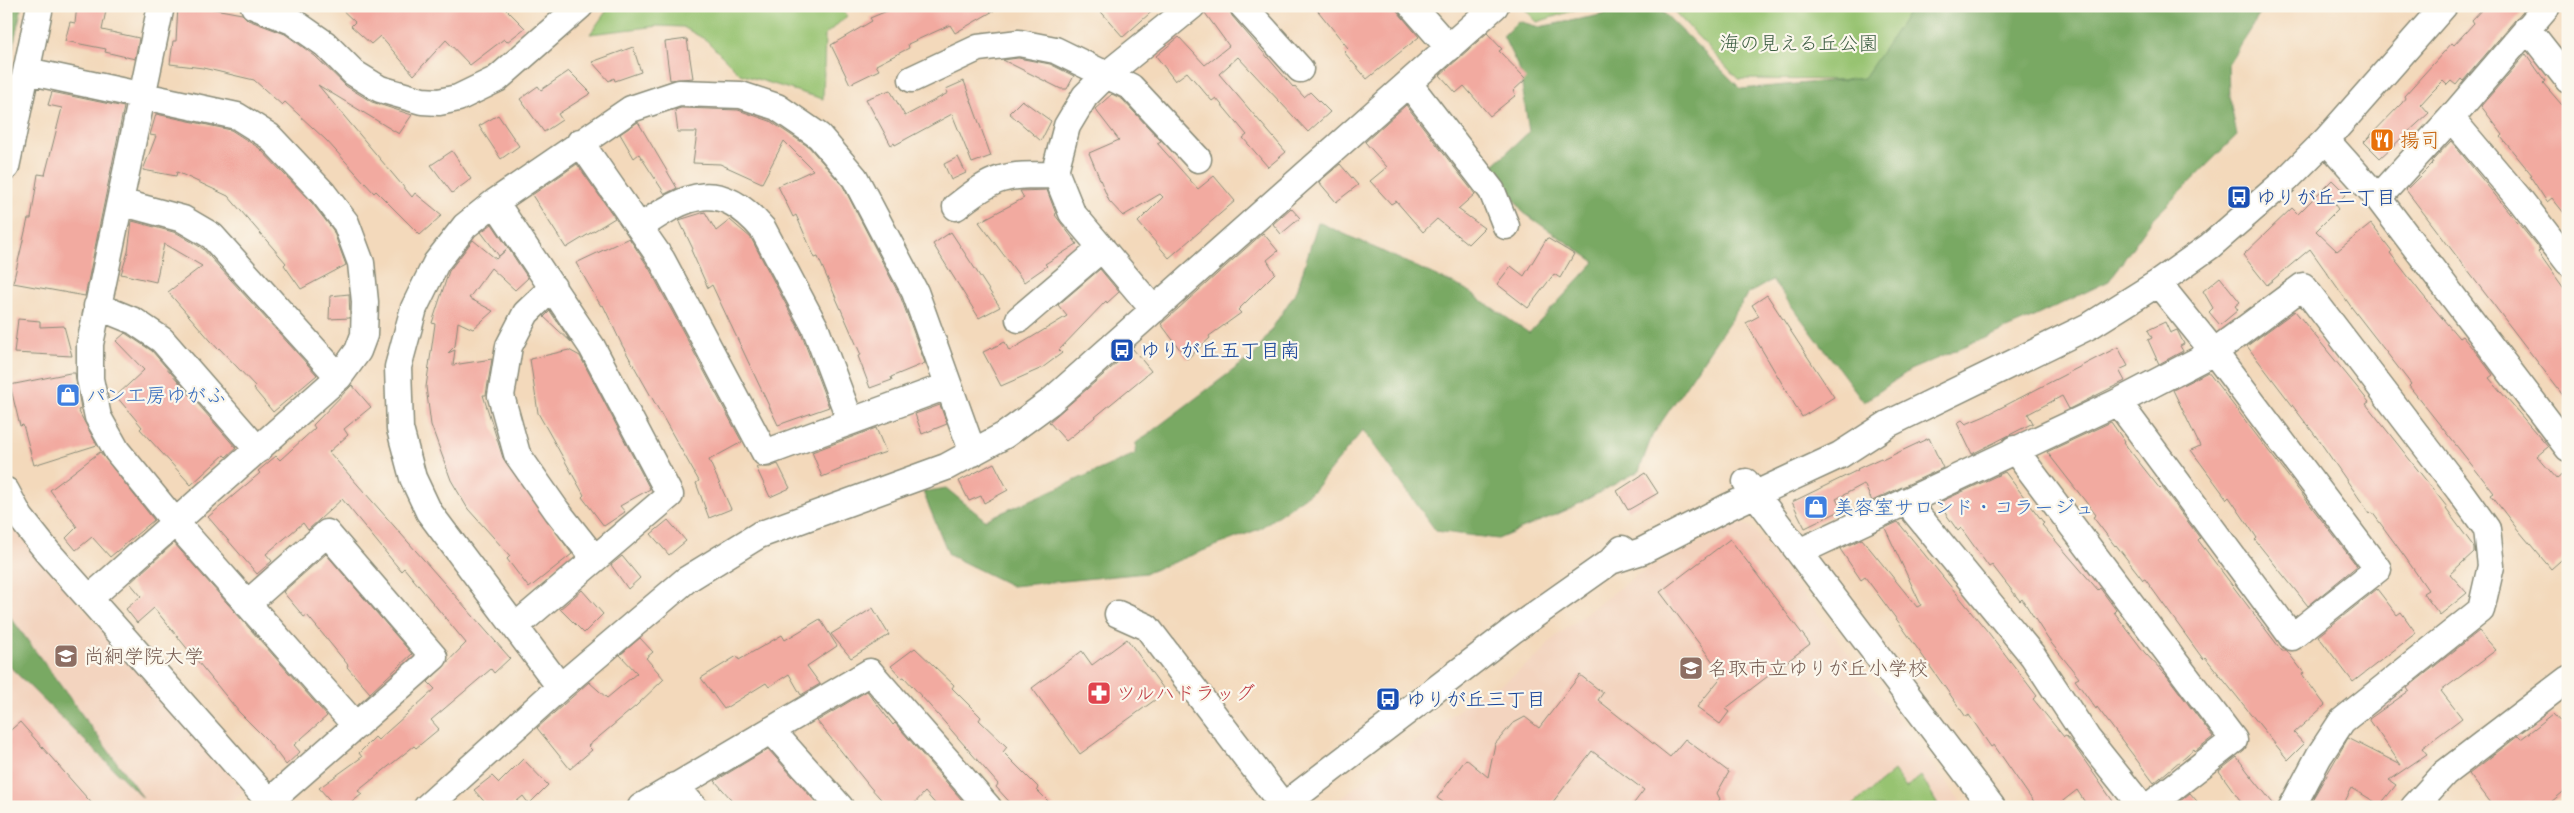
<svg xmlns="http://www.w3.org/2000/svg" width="2574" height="813" viewBox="0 0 2574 813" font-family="'Indie Flower','Klee One',sans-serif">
  <rect width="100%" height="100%" fill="#fbf7ec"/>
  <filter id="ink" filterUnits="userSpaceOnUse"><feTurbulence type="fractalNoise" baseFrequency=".02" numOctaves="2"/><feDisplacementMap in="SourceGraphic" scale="10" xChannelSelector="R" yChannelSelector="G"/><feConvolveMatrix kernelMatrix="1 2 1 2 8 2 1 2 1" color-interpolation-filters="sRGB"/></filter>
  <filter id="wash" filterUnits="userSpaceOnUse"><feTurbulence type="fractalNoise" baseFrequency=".0096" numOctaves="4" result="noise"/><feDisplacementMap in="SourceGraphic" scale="20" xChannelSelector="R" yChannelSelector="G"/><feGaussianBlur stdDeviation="1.12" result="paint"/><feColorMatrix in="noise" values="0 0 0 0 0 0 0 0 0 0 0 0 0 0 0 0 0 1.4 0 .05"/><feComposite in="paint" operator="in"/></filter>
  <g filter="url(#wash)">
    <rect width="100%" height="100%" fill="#f3d9bb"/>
    <path fill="#f3d4bf" d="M6,521l238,270 -12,10 3,6h-229z
      M1739,523l13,4 213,280h-632l1,-4 151,-113 17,-6 40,-31 8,-12 88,-67z"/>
    <path fill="#97c371" stroke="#5b8052" d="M610,6h228l9,10 -22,19 -2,64 -83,-25 -34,-34 -23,-13 -25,-1 -68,8z
      M1522,6h66l-51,16z
      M1669,6h250l-50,74 -131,-1z
      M1894,771l12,17 15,-12 18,31h-88z"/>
    <path fill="#79a963" stroke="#4c734c" d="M6,6h16l-16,72z
      M1608,6h49l84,83 123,-11 49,-72h352l-37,58 1,32 8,39 -86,86 -42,60 -84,40 -115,49 -46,32 -92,-122 -24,14 -96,142 -13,35 -70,38 -71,30 -62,-8 -73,-101 -49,60 -55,39 -113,44 -134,13 -63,-31 -26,-63 23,-4 39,32 150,-66 1,-11 120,-90 41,-63 21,-68 147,67 64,44 66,-71 -71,-49 -33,-46 38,-35 -9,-61 -17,-35 15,-15 21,6 67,-13z
      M6,611l137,187 -137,-135z"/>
    <g id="blocks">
      <path fill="#f2aaa0" d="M77,6h30l-5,24 37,8 -4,21 -30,-7 1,-3 -41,-8 5,-19 5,1z
        M178,6h20l44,8 6,6 37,14 30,22 31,30 26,16 40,13 -13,19 -81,-49 94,112 3,-4 27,22 -22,20 -44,-44 -2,2 -48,-53 -41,-38 -3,3 -28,-25 -51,-12 -33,-4 3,-23h3z
        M338,6h165l22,22 -18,14 -3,-3 -34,26 -24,-25 -32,35 -34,-39 -9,8 -20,-18 4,-4z
        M899,6h103l-47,27 -5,-8 -42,19 1,4 -33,17 3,5 -29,14 -19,-39 41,-24 -2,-3z
        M1096,6h62l-35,31z
        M1207,6h21l4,10 61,71 1,-1 10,11 6,-5 20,20 -22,20 -70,-75 -19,17 67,78 -18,15 -25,-29 4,-3 -31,-37 -4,3 -25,-29 -12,9 -19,-25 23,-19 26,28 24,-19 -24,-33z
        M1314,6h79l26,31 -52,42 -23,-27 4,-4z
        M2485,6h42l-64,75 -2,-2 -5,6 -5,-4 -4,4 -4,-4 -12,12 -10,11 8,9 -49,45 -16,-16 38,-39 3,-5 -1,-2 48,-53 2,2 20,-22 -2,-3z
        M1487,33l15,16 -3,2 27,28 -13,12 3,4 -26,21 -26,-30 -8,7 -16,-18z
        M687,39l6,39 -23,2 -5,-38z
        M633,47l8,25 -26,9 -1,-3 -5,3 -17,-19z
        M2526,54l19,27 -2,2 25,29v106l-16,-20 -5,4 -17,-26 2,-1 -31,-38 2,-2 -22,-29z
        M1018,58l32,6 24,12 -7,13h-6l-58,-29z
        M569,71l22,22 -33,21 4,6 -18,12 -24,-33 18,-13 3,4z
        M964,81l27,75 -19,7 -20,-49 -57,31 -1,-2 -3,2 -25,-46 24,-9 15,26 43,-23 -2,-4z
        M52,92l72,15 -39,189 -72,-13 15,-64h3l7,-45 7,1 17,-67 -14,-3z
        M1112,94l10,5 39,42 -4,2 41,46 16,-13 21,25 -66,57 -31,-36 25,-25 -3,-3 -37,22 -14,-15 -20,-48 30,-13 -24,-31z
        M1022,100l29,21 -10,20 -32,-28z
        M1406,105l69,89 -17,15 26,19 -16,16 -31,-25 -14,13 -27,-31 -5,3 -21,-23 17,-14 -22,-25z
        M681,108l57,2 32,11 39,26 34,39 58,112 24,65 -34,14 1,3 -22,8 -12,-32 3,-1 -43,-98 -3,1 -19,-43 -3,2 -15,-31 35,-16 -29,-29 -22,42 -42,-19 -27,-1 4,-31h-19l-3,-22z
        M156,114l75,16 28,18 53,55 21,27 13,35 -45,24 -17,-24 2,-2 -58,-67 -51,-24 -1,4 -33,-6 13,-34 -6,-1z
        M498,115l21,31 -18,13 -22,-33z
        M638,122l39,66 -12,6 -26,-40 -5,4 -14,-24z
        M2451,141l89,109 -2,2 30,42v108l-162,-212 27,-27 -1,-2z
        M452,151l19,28 -19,14 -21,-28z
        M958,157l8,16 -15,7 -7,-16z
        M577,164l38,54 -49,30 -34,-53z
        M1340,164l18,21 -22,17 -17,-20z
        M2332,180l14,14 -11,11 3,4 -22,22 21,20 34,-27 21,27 -2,2 31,40 38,45 3,-2 17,20 14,19 -4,3 59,69 -11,9 20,23 11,-9v84l-17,15 -37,-44 -23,-30 3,-2 -85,-107 2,-2 -59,-76 -42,-59 -43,36 -24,-30 49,-47 6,6z
        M1047,190l9,24 -1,1 22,29 -32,20 2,2 -23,16 -45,-60 45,-24 -4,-7z
        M1291,208l9,10 -19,16 -8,-10z
        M705,212l11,19 14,-11 21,18 50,95 28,74 -51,18 -66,-140 -4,3 -17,-38 2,-1 -14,-29z
        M132,221l45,12 25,15 115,127 -44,37 -19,-23 2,-2 -37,-39 -1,1 -50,-57 34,-26 -38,-22 -8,38 -35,-8 7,-22z
        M492,224l16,24 -9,8 -18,-24z
        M951,232l49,75 -21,11 -46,-74z
        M1263,233l15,18 -11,9 8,13 -37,37 3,3 -32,23 1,2 -23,21 -26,-35z
        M629,238l20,30 93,174 -33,18 22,49 -22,9 -13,-35 3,-2 -77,-136 -19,-40 -2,1 -25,-43z
        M1547,238l27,16 -14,24 -6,-4 -26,34 -31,-24 14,-18 13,10z
        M473,240l23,19 12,-11 20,30 -13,12 -24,-22 -22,30 24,13 -20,18 -15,-7 -3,24 -7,7 7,-3 -2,15 39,-6 -6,36h-3l20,63 69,96 -43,34 -22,-29 3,-3 -42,-47 -17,-29 -20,-55 -5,-38 9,-63 -3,-1 17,-52z
        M1100,269l19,23 -12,11 -1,-2 -47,49 3,3 -20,15 -41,18 -18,-34 22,-10 4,9 58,-35 -9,-11z
        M2220,277l20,25 -5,4 3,4 -18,15 -11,-13 4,-4 -10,-17z
        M349,294l1,24 -21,1 1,-23z
        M1767,295l67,102 -32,20 -56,-94 13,-7 -7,-11z
        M550,311l21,31 -27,-25z
        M2295,311l74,91 -3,2 81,103 -1,2 28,38v5l-24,22 17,19 -27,22 -17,-22 5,-3 -23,-33 -33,-45 -2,2 -52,-75 -71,-93z
        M18,319l22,2v6l24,-1 8,30 -58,-3z
        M2165,322l5,11 7,-3 7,14 -4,2 3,5 -24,13 -11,-24 4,-2 -4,-8z
        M125,333l27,18 84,97 -10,9 -2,-2 -33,30 -51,-56 2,-2 -26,-31 28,-26 -28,-29z
        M2118,347l10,19 -9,4 6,11 -56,28 -7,-13 -34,18 5,9 -61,31 -15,-31 5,-3 4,4 19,-8z
        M1133,349l18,22 -85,70 -17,-19z
        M569,350l11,6 70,133 -30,17 5,6 -21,14 -22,-29 2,-2 -46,-82 -8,-54z
        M2208,372l149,194 -49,40 -53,-66 2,-2 -28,-41 -2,2 -36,-49 9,-4 -27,-56z
        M70,373h5l6,36 -3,1 19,35 -63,20 -11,-40 -3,1 -10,-41z
        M352,385l19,22 -27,22 4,6 -19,17 181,206 -16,15 -3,-4 -60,51 8,9 -23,19 -2,-2 -56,45 4,3 -16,13h-10l-17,-19 43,-31 -3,-4 16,-16 3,3 57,-51 -7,-7 38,-39 -62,-75 -3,3 -59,-72 -34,31 -5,-7 -37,31 6,7 -15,13 -49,-57 52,-44 -2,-2 18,-15 4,4 35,-32 -2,-3z
        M940,405l7,19 -25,10 -7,-20z
        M2111,422l14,20 -1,1 36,46 2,-2 38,51 -2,2 84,111h5l17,22 -2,1 23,31 -31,28 10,11 -16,16 -83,-103 -2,2 -58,-80 -2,1 -27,-35 -1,1 -22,-29 3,-2 -49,-63z
        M876,428l10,24 -45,15v2l-19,8 -10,-25z
        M1929,438l14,30 -71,33 -8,-17 -28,15 6,11 -37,18 -13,-26 66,-32 -1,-1 24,-11 1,2z
        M100,452l54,68 -44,37 -18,-20 -16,13 -10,-12 11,-11 -27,-37z
        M994,463l14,27 -24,13 -3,-7 -12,5 -10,-20z
        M778,464l12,24 -20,9 -14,-30h14z
        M2005,472l39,51 -2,2 56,65 2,-2 16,22 -2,2 31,41 22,23 46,61 -18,14 -1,-2 -40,34 -57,-76 -1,2 -21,-29 4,-2 -31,-39 -26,-40 -2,2 -28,-36 -3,2 -28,-39 -3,3 -20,-28z
        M1645,473l13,20 -30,17 -11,-19z
        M668,520l18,21 -17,14 -18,-21z
        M1898,522l90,110 49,64 -4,3 31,38 2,-1 7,8 44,63h-29l-11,-17 -22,17h-18l-43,-62 -3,2 -22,-32 -3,2 -66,-93 -35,-47 -4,3 -21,-31 22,-10 55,68 4,-2 -36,-77z
        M1730,539l80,105 -85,65 4,3 -9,12 -23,-17 26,-32 -63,-83z
        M174,543l153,173 -33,29 6,7 -14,13 -19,-25 -28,-28 -85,-104 -17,15 -11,-14 15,-13 -11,-13z
        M326,554l86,100 -42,39 -23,-26 1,-2 -41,-50 -3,2 -21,-25z
        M622,556l18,22 -12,11 -17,-24z
        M2377,589l20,26 4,-3 15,21 -63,49 -35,-46z
        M582,590l21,24 -19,19 -24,-24z
        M873,608l16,27 -38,23 -20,-24z
        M820,619l17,27 -30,20 13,18 -19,11 -12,-21 -20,13 -3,-4 -42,26 -23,-31 36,-22 2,4 43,-25 3,5z
        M2479,631l17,19 -55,41 21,27 -40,30 5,6 -38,26 7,5 -16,20 -28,-17 -10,19h-18l-12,-7 36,-62 53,27 -32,-46 40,-28 -2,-3z
        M640,638l13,14 -7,6 18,21 -28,27 -48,40 4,4 -22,19 -33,-41 52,-46 18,16 30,-25 -17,-18z
        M1127,639l39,53 -86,62 -48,-66 50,-37 10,14z
        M915,648l39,37 -2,3 29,29 -2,3 28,27 -4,5 35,35 -1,3 17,17h-40l-18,-20 2,-3 -59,-68 -35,-39 -2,1 -11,-12z
        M1580,675l23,18 -5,7 72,57 15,-18 44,33 -12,21 3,6 -5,8h-84l13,-17 -52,-39 -43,56h-99l-13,-9 29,-39 22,18 7,-33 17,-20 13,-7 14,11z
        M867,691l26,34 2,-2 73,84h-30l-13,-15 -14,15h-23l-18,-20 -53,-66z
        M2553,714l15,16v58l-23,19h-51l-25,-33 49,-38 3,3z
        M20,722l75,85h-89v-73z
        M768,749l52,58h-82l-23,-26z
        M2237,757l11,15 28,35h-31l-26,-36z
        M523,759l25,26 -19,19 -6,-8 -13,11h-21l-15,-17 18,-14 7,7z
        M2190,793l12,14h-29z"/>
    </g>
  </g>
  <g filter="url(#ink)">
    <use href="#blocks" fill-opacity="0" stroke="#898b78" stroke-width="1"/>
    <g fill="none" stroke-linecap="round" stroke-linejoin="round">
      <g stroke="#898b78" stroke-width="29">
        <path id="minor" d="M161,6l-71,338v35l8,38 19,34 58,71 181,204
          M254,6l38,15 33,23 29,29 26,16 42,12 17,1 19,-4 39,-19 83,-73
          M1243,6l57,63
          M1412,6l37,42
          M2527,28l41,52
          M27,71l210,45 32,20 54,57 23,30 15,40 4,39 -1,33 -6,16 -19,26 -249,221
          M912,79l66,-31 41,-5 36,7 76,37 67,72
          M1409,84l83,107 14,35
          M2451,118l70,83 47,61
          M2326,140l52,58 190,250
          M580,142l82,118 103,193 182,-67
          M6,167l34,-161
          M2378,198l73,-80 96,-112
          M120,202l63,17 29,17 127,141
          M495,202l97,145 78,148 -154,131
          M956,207c41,-33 49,-32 101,-32
          M640,227c48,-33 79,-49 123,2l52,98 35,93
          M553,287l-27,26 -17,33 -8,50 16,58 40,57 37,47
          M97,306l37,15 28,19 96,110
          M1154,310l-82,-97 -17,-42 12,-45 18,-30 20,-20 87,-70
          M1019,319l83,-71
          M2118,402l174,235 86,-68 -164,-217 -56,-69
          M2014,449l220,291 -86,67
          M1746,482l246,325
          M6,491l14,26 27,34 227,256
          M1906,501l127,155 54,82 55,69
          M1799,552l319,-150 96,-50 89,-66 156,204 28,39 4,37 -10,44 -139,111 -23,35 -27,51
          M1611,561l31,-10 86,-44 112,-52 48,-31 203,-99 67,-42 52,-37 76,-66 40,-40 118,-134
          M247,604l80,-71 107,124 -165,145
          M1118,614l29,13 137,180
          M560,687l-131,-175 -16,-34 -13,-49 -2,-62 16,-59 22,-45 29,-37 30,-24 136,-93 48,-16 62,2 36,12 42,29 36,42 60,114 58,161
          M771,730l69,77
          M675,786l19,21
          M427,807l133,-120 126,-107 73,-45 187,-68 59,-32 45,-33 445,-396
          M641,807l229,-135 118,135
          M1282,807l230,-176 99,-70 11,-12
          M2414,807l31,-34 123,-94"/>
      </g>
      <use href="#minor" stroke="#fff" stroke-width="26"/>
    </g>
  </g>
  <defs>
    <g id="restaurant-square" transform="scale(1.25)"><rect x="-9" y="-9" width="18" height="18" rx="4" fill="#e8710a" stroke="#fbf7ec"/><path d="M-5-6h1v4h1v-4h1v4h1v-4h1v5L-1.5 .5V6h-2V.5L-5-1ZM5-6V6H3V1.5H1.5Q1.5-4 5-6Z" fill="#fff"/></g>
    <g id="bus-square" transform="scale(1.25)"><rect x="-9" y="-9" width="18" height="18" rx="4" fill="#1a4fb4" stroke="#fbf7ec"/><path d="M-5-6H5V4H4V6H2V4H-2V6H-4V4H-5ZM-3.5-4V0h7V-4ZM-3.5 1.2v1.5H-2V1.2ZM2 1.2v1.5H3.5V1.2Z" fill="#fff"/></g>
    <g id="shop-square" transform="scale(1.25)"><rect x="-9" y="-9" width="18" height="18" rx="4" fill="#3f7fe0" stroke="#fbf7ec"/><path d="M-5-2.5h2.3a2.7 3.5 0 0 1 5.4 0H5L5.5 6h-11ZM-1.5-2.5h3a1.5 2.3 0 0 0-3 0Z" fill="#fff"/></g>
    <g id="university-square" transform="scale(1.25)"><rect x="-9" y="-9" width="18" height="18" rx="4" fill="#8d6e63" stroke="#fbf7ec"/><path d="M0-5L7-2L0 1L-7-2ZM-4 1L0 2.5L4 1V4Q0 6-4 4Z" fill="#fff"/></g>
    <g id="school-square" transform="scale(1.25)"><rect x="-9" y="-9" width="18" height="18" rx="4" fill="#8d6e63" stroke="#fbf7ec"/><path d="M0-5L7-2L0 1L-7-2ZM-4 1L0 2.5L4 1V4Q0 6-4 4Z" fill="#fff"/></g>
    <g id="pharmacy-square" transform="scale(1.25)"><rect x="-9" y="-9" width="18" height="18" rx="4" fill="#e0444e" stroke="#fbf7ec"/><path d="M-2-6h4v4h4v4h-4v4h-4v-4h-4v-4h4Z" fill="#fff"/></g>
  </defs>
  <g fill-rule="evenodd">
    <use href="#restaurant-square" x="2382" y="140"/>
    <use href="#bus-square" x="2239" y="197"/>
    <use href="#bus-square" x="1122" y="350"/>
    <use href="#shop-square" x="68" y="395"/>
    <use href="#shop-square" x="1816" y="507"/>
    <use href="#university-square" x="66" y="656"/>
    <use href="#school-square" x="1691" y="668"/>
    <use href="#pharmacy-square" x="1099" y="693"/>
    <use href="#bus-square" x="1388" y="699"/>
  </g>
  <g text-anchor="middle" stroke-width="4.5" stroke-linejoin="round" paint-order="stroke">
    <g font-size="20" fill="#3d5e43" stroke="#fbf7ec">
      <text x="1799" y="50">海の見える丘公園</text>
    </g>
    <g font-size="20" fill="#c56008" stroke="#fbf7ec" text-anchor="start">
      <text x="2400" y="147">揚司</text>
    </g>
    <g font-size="20" fill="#164399" stroke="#fbf7ec" text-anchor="start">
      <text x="2256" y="204">ゆりが丘二丁目</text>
      <text x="1140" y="357">ゆりが丘五丁目南</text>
      <text x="1406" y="706">ゆりが丘三丁目</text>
    </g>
    <g font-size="20" fill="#366cbe" stroke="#fbf7ec" text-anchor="start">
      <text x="86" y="402">パン工房ゆがふ</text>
      <text x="1834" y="514">美容室サロンド・コラージュ</text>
    </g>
    <g font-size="20" fill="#785e54" stroke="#fbf7ec" text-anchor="start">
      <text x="84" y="663">尚絅学院大学</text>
      <text x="1708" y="675">名取市立ゆりが丘小学校</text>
    </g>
    <g font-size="20" fill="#be3a42" stroke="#fbf7ec" text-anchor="start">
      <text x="1116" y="700">ツルハドラッグ</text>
    </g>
  </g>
  <rect width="2574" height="813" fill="none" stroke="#fbf7ec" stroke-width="25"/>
</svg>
